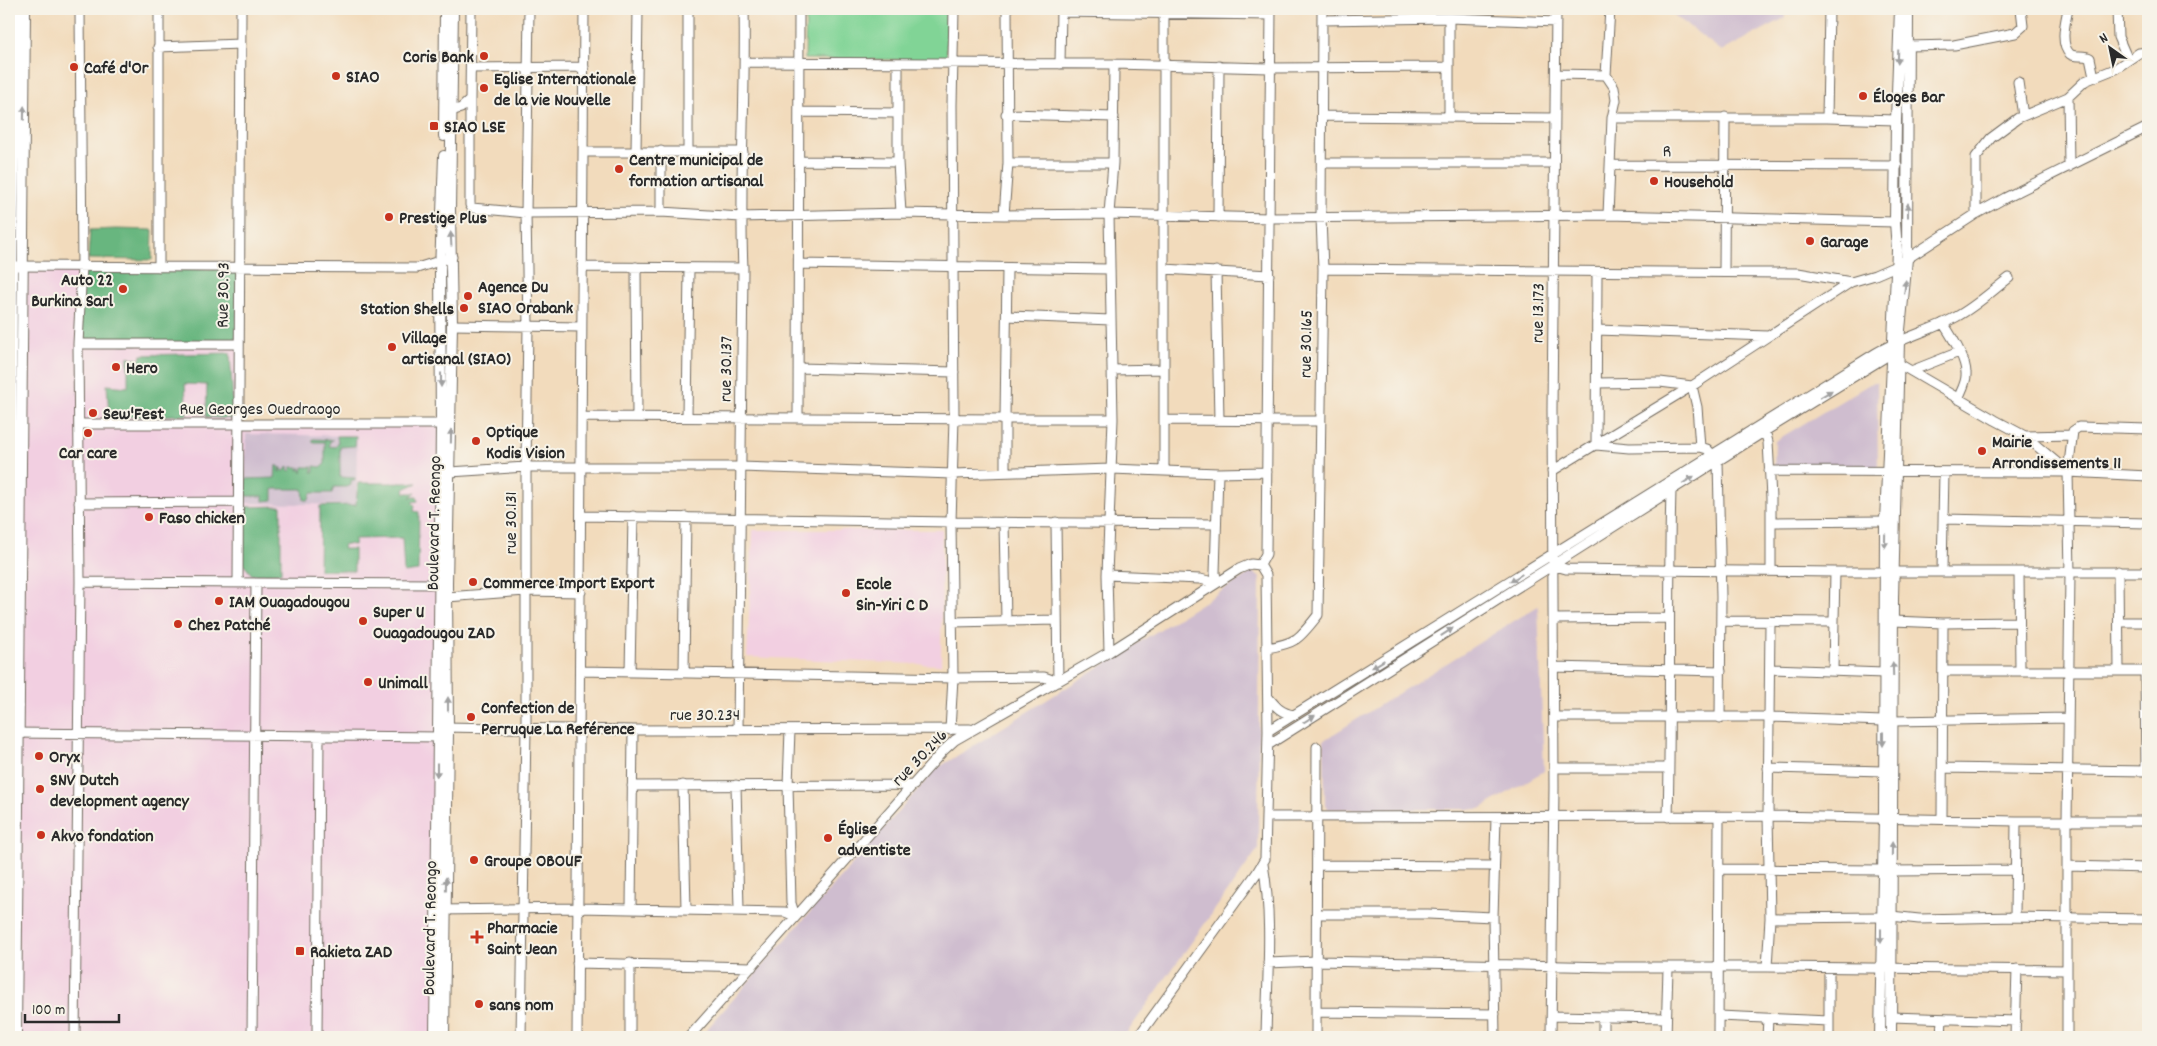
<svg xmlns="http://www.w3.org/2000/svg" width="2157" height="1046" viewBox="0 0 2157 1046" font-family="Dekko,sans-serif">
  <rect width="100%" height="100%" fill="#f7f3e8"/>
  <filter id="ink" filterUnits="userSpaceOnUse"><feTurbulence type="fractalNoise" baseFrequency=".02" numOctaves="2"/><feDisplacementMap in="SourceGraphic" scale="10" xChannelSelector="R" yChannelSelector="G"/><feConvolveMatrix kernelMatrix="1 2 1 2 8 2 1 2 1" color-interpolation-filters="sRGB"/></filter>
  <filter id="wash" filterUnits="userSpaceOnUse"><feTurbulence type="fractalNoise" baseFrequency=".0096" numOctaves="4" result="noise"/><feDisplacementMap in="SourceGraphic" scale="20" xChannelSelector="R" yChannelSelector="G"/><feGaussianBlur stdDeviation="1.12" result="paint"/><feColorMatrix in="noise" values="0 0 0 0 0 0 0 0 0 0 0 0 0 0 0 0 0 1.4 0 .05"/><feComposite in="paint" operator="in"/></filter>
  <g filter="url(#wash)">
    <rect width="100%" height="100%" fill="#f2dbbc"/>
    <path fill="#f2cfe1" d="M22,266l217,3v156l202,-1 -6,613h-418z
      M753,530h189l-1,135 -194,-8z"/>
    <path fill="#cfbdcf" d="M1666,9h118l1,9 -63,33z
      M1873,382h4l1,88 -104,-1 1,-28z
      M246,434l111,2 -1,69 -111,-2z
      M1252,572l8,5 -2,272 -134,188h-424l236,-268z
      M1538,606l6,165 -64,38h-151l-4,-3 -1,-66z"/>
    <path fill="#81d496" stroke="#568060" d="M806,9h140l1,51 -142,-1z"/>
    <path fill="#68b67f" stroke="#4a7055" d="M116,229l37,1 -1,30 -64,-1 2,-29z
      M84,269h155l-3,75h-157z
      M230,353l4,66 -28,-2 1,-32 -22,-1 2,31 -78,2 -2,-32 21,2v-31l12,4 1,-5z
      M337,436h19l-1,10 -15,1v30l15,1v2h-4v5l-4,2h-13l-2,6h-21l-2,7h-5l-1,-11h-30v11l-10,1v-5h-18v-17l30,-1 1,-12h3v6l2,-1v-4l3,5 4,-6v4l3,1 1,-4h6v3h2v-3l2,6 1,-6h9v5h2v-6l7,1 4,-3v-22h-12v-3l20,1 -3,1 -1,5 6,1 3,-4z
      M358,483h59l-13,6 1,4h11l-6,4h7l1,4 -6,1 3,3 -1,6 5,1 -1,59 -14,2 -2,-35 -47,1 -1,6 -10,-1 -1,5h11v22l-35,-1 1,-64 36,-1z
      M281,506v67l-29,2 -9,-11 2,-57z"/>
  </g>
  <g filter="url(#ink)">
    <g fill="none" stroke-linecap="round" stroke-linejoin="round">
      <g stroke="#71695e" stroke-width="11">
        <path id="minor" d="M159,9v258
          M688,9v142
          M1164,9v462
          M2068,9c-2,11 -9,35 2,45 5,4 14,0 20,4l4,19
          M2117,9l1,28 10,23
          M1061,12l210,3
          M1322,20l127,-2 107,4
          M1908,46l46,-1 61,-12 8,-7 -2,-17
          M158,47l83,-3
          M746,62l368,2 155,4 180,-1
          M898,64v98l3,51
          M1060,64l1,-55
          M471,68l113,-1
          M1556,74l50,1
          M2018,82l5,34
          M2068,97l1,70
          M470,100v105l2,3 54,5 135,-1 80,5 160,-4 103,2 105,-1 160,4 339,-3 287,7
          M451,111l10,-3 9,-8 1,-91
          M799,112l99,1
          M1006,114l108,3
          M1322,116l233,2
          M1449,117v-99
          M1612,118h215l69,2
          M1827,118l2,-109
          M661,151v61
          M583,152h160
          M636,152l2,-143
          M799,161l99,1
          M1008,163h105
          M1322,163h232
          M1610,165l287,1
          M1976,214v-57l15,-19 27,-20 50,-21 17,-16 30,-12 24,-16 9,-1
          M1004,215l4,-52 -1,-154
          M1608,215l4,-97 4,-18 -2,-13 -8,-12 4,-66
          M1218,217l1,-151
          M799,264l310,5
          M12,266l405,2 35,-11
          M582,267l161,1
          M636,267l1,149
          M1007,269l-2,150h108
          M1164,269l105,6
          M1323,269l475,4 53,9
          M1216,271l3,149
          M1724,272l1,-155
          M1597,273l-1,172 33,3 71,-1 7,2 11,12 3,136 -1,121
          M1007,316l104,4
          M1943,323c8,12 23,35 23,50 1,9 -5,18 -8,26
          M452,325l129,2
          M1597,330l171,6
          M78,344h160
          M1899,364l96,56 30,16 43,36
          M799,368l155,4
          M1112,370l51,-1
          M1911,371l48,-19
          M1598,383l62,-1 32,4 5,21 3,40
          M582,417l423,2v52
          M687,417l2,-149
          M798,417l1,-408
          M1164,420l157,1
          M80,424h361
          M1765,431l3,11 3,56v73
          M2025,436l46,-1
          M1552,471l140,-85 159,-104 24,-7 21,-9 80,-52 29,-16 143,-71
          M1769,471l299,1 80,4
          M450,472l76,-5h215l212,7 158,-5 107,4 49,-1
          M79,503l159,-1
          M581,516l370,6 265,2
          M1943,519l205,4
          M1004,522l2,98
          M1772,522l113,-1
          M1260,565l6,-11 5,-545
          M1552,565l14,4 269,3h313
          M1942,571l2,-99
          M2118,571l1,100
          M2019,573l1,97
          M1107,575l93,4 17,4 -2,-10 3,-100
          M80,582l358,2
          M238,582l3,-573
          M447,597l79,-6 55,1
          M1554,619l114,-1
          M1721,621l112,1
          M1893,621l50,2 76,-1
          M952,622l104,-2
          M2119,622h29
          M1267,648c30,-5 32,-9 51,-33l5,-346 -2,-51 1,-209
          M1109,652l-2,-77 6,-156 -4,-205 4,-51 1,-99
          M1553,667l168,4
          M1771,669l113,4
          M1833,670l2,-98
          M580,671l373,7 91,-1 14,5 -2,-160
          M1943,671h205
          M2145,671l1,100
          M630,672l3,-156
          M684,672l2,-155
          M1268,697c8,10 13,16 26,18
          M1554,717h215l114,4
          M1894,721l174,-3
          M443,727l190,3 337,-1
          M738,730l5,-462c-4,-86 3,-173 1,-259
          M790,730l-2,55 3,118 4,13
          M950,730l3,-52 -2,-156 3,-104 -2,-313 2,-96
          M1268,731l608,-378c25,-15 54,-22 80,-36 19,-10 36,-26 53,-39
          M11,733l432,4
          M1268,745l497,-314 132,-81
          M1554,768h115
          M1768,768l115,3
          M1943,768l205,3
          M683,785l3,124
          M736,785l3,125
          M632,786l282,-1
          M1266,817l502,-1 248,5h132
          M1668,817c3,-109 0,-218 3,-327
          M1942,819l1,-196
          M1263,864c10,56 4,116 3,173
          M1317,865l176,1
          M2068,866l80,2
          M1721,869l162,1
          M1892,871l123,-1
          M631,909l2,-179
          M439,910l140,-2 206,4 10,4
          M1318,914h110l65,3
          M1891,916l28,3 96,-2 133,2
          M2015,917l1,-96
          M1770,918l111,-1
          M577,963l175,4
          M630,963v74
          M1268,963l49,-2 295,6h155l300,3
          M1767,967l3,-49 -2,-102 2,-193
          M1316,1012l179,2
          M1552,1016l114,2
          M1719,1016l110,5v-53
          M1891,1017l125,4
          M75,1037l5,-455 -2,-238 4,-78 -2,-257
          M252,1037l4,-453
          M317,1037l2,-301
          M521,1037l5,-309v-261l2,-141 -2,-113 3,-204
          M577,1037l7,-1028
          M689,1037l254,-286 12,-11 154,-88 130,-83 12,-5 9,1
          M1138,1037l118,-163 9,-15 3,-128 -2,-156 -6,-10
          M1316,1037l1,-290
          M1495,1037l-2,-120 3,-99
          M1551,1037l3,-250 -2,-377 4,-401
          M1603,1037v-20
          M1666,1037l2,-69
          M1718,1037l1,-220
          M1767,1037l1,-18
          M1829,1037v-16
          M1941,1037l1,-18
          M2015,1037l2,-68
          M2067,1037v-215l3,-249 -2,-101 5,-41 6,-4 69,2"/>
      </g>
      <g stroke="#71695e" stroke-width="12">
        <path id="major" d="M444,136l1,-127
          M9,1013l3,-747 4,-257
          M16,1037l9,-1028
          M435,1037l6,-613 -1,-152 4,-116
          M444,1037l4,-306 -1,-148 5,-258 -2,-115 3,-201
          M1880,1037l4,-218 1,-298 12,-271 -2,-28 1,-102 4,-111
          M1891,1037l2,-438 6,-259 8,-81 1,-250"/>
      </g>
      <use href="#minor" stroke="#fff" stroke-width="9"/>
      <use href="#major" stroke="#fff" stroke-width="10"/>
    </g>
    <defs><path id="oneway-solid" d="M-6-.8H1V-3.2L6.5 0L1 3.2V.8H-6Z" transform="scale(1.25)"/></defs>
    <g fill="#a0a0a0">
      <use href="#oneway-solid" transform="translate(1898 57) rotate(92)"/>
      <use href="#oneway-solid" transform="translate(24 113) rotate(-89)"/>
      <use href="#oneway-solid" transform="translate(1908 210) rotate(-90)"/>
      <use href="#oneway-solid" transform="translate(451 239) rotate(-93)"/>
      <use href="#oneway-solid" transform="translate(1905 287) rotate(-84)"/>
      <use href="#oneway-solid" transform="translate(441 380) rotate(90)"/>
      <use href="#oneway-solid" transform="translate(1826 394) rotate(-31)"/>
      <use href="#oneway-solid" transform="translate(451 436) rotate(-89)"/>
      <use href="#oneway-solid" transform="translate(1688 480) rotate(-32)"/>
      <use href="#oneway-solid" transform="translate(1885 541) rotate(91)"/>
      <use href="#oneway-solid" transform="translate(1516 578) rotate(148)"/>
      <use href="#oneway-solid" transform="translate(1447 632) rotate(-33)"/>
      <use href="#oneway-solid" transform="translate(1378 664) rotate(149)"/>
      <use href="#oneway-solid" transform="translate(1893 669) rotate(-92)"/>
      <use href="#oneway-solid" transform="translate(448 704) rotate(-90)"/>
      <use href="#oneway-solid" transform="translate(1309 719) rotate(-32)"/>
      <use href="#oneway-solid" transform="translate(1883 739) rotate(90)"/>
      <use href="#oneway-solid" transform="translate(437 770) rotate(90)"/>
      <use href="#oneway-solid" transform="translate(1892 849) rotate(-89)"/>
      <use href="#oneway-solid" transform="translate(446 884) rotate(-89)"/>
      <use href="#oneway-solid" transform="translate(1881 936) rotate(90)"/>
    </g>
  </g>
  <g fill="#c8321e" stroke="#f7f3e8" stroke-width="2">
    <circle cx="484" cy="56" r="5"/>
    <circle cx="74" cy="67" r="5"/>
    <circle cx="336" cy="76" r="5"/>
    <circle cx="484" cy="88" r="5"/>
    <circle cx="1863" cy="96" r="5"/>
    <rect x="429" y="121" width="10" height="10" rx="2.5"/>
    <circle cx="619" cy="169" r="5"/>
    <circle cx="1654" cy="181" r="5"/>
    <circle cx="389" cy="217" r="5"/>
    <circle cx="1810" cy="241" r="5"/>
    <circle cx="123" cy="289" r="5"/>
    <circle cx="468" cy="296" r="5"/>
    <circle cx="464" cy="308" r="5"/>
    <circle cx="392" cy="347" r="5"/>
    <circle cx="116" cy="367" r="5"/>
    <circle cx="93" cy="413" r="5"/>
    <circle cx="88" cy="433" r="5"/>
    <circle cx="476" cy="441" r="5"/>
    <circle cx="1982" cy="451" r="5"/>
    <circle cx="149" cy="517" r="5"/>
    <circle cx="473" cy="582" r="5"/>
    <circle cx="846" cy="593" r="5"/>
    <circle cx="219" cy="601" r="5"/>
    <circle cx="363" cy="621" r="5"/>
    <circle cx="178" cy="624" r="5"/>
    <circle cx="368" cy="682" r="5"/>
    <circle cx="471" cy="717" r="5"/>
    <circle cx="39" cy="756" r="5"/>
    <circle cx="40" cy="789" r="5"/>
    <circle cx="41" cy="835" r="5"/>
    <circle cx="828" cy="838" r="5"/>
    <circle cx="474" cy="860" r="5"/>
    <path d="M474.5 929.5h5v5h5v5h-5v5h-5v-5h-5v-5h5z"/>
    <rect x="295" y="946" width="10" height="10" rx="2.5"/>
    <circle cx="479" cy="1004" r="5"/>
  </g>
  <g text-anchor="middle" stroke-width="4" stroke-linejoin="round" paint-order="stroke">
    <g font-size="18" font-weight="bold" fill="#2b2b2b" stroke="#f7f3e8" text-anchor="start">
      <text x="474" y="62" text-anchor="end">Coris Bank</text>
      <text x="84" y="73">Café d'Or</text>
      <text x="346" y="82">SIAO</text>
      <text x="494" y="84">Eglise Internationale<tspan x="494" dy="21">de la vie Nouvelle</tspan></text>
      <text x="1873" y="102">Éloges Bar</text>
      <text x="444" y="132">SIAO LSE</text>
      <text x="629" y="165">Centre municipal de<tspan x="629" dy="21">formation artisanal</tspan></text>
      <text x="1664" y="187">Household</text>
      <text x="399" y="223">Prestige Plus</text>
      <text x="1820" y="247">Garage</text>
      <text x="113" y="285" text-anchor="end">Auto 22<tspan x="113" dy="21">Burkina Sarl</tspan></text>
      <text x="478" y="292">Agence Du<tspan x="478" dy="21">SIAO Orabank</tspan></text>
      <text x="454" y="314" text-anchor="end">Station Shells</text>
      <text x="402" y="343">Village<tspan x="402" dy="21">artisanal (SIAO)</tspan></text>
      <text x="126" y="373">Hero</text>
      <text x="103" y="419">Sew'Fest</text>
      <text x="486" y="437">Optique<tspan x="486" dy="21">Kodis Vision</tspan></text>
      <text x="1992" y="447">Mairie<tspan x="1992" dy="21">Arrondissements 11</tspan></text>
      <text x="88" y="458" text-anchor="middle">Car care</text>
      <text x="159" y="523">Faso chicken</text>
      <text x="483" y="588">Commerce Import Export</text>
      <text x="856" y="589">Ecole<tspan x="856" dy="21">Sin-Yiri C D</tspan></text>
      <text x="229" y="607">IAM Ouagadougou</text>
      <text x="373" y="617">Super U<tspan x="373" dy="21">Ouagadougou ZAD</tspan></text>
      <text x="188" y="630">Chez Patché</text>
      <text x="378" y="688">Unimall</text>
      <text x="481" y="713">Confection de<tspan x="481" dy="21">Perruque La Reférence</tspan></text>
      <text x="49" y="762">Oryx</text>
      <text x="50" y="785">SNV Dutch<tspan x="50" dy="21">development agency</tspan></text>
      <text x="838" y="834">Église<tspan x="838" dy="21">adventiste</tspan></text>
      <text x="51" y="841">Akvo fondation</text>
      <text x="484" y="866">Groupe OBOUF</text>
      <text x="487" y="933">Pharmacie<tspan x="487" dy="21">Saint Jean</tspan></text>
      <text x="310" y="957">Rakieta ZAD</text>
      <text x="489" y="1010">sans nom</text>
    </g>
    <g font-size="18" fill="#2b2b2b" stroke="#f7f3e8">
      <text transform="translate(1667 150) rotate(1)" y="6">R</text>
      <text transform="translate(222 295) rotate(-89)" y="6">Rue 30.93</text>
      <text transform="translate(1537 313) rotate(-89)" y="6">rue 13.173</text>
      <text transform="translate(1305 344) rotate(-89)" y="6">rue 30.165</text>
      <text transform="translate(725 369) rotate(-89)" y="6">rue 30.137</text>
      <text x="260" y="414">Rue Georges Ouedraogo</text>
      <text transform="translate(433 523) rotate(-89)" y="6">Boulevard T. Reongo</text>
      <text transform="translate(510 523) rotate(-90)" y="6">rue 30.131</text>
      <text x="705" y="720">rue 30.234</text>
      <text transform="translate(919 757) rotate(-46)" y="6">rue 30.246</text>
      <text transform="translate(429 928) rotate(-89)" y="6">Boulevard T. Reongo</text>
    </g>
  </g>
  <rect width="2157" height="1046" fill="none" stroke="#f7f3e8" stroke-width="30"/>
  <g transform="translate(2110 48) rotate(327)" stroke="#f7f3e8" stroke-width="4" paint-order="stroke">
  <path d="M0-4L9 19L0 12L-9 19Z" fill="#2b2b2b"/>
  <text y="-8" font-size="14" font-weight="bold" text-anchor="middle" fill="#2b2b2b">N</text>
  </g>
  <path d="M25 1014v8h94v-8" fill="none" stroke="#2b2b2b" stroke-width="2.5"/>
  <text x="32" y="1014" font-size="15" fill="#2b2b2b" stroke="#f7f3e8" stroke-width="4" paint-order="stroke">100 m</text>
</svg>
